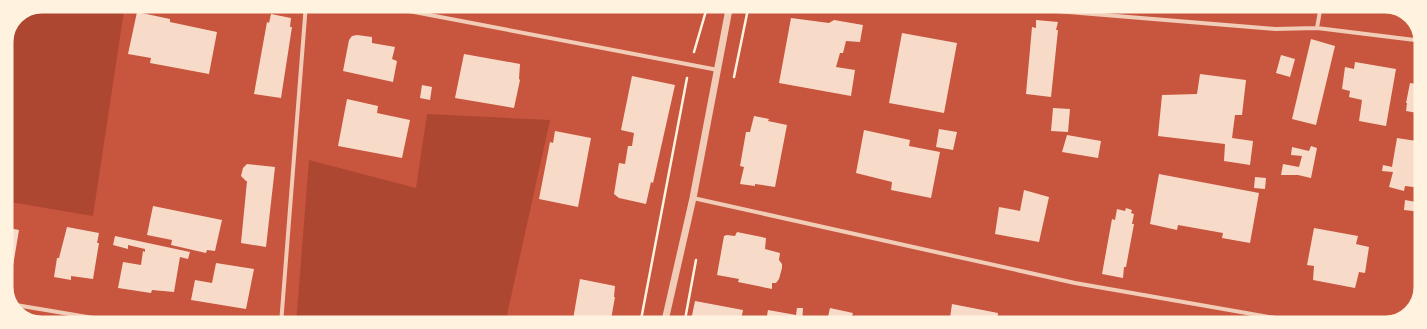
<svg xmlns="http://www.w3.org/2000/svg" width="1427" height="329" viewBox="0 0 1427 329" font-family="'Noto Sans',sans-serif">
  <rect width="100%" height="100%" fill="#c8553d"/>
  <path fill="#ae4732" d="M42,4h83l-32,212 -89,-15v-160l11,-26z
    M427,114l123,6 -45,204h-209l13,-164 107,28z"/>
  <path fill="#f7dbc8" d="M137,12l33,7v3l47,10 -8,42 -59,-11 1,-5 -23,-4z
    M271,14l20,4 -1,9h2l-11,71 -27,-4 13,-72 2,1z
    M791,18l38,5 5,-3 29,5 -3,17 -14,-1 -3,12h-3l-4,14 19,3 -4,26 -72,-13z
    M1036,20l22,2 -2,8h2l-7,67 -25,-3 6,-67 4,1z
    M902,33l55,10 -13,70 -55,-10z
    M357,35l15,2v6l23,4 -3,12 5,2 -4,21 -50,-11 6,-31 3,-4z
    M1311,39l24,7 -19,79 -24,-6z
    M464,54l56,10 -1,15 1,1 -6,28 -59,-10z
    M1281,55l14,4 -5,18 -14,-4z
    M1355,62l41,7 -10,57 -27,-5 3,-21 -13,-3 1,-6 -8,-2 3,-22 9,2z
    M1200,74l46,6 -4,35h-7l-3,23 21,3 -3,24 -26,-4 1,-17 -67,-8 4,-41 35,-1z
    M632,76l43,9 -22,98 -2,-1 -5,22 -27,-6 -5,-4 5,-31 6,1 3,-18h4l2,-13 -13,-3z
    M1410,83l13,2v29l-17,-3 1,-8h-1z
    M422,85l10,2 -2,13 -10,-2z
    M347,99l31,7 -1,7 33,7 -8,38 -64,-12z
    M1053,108l17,1 -2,23 -17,-1z
    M754,116l15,3 -1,2 19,4 -12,62 -20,-3v2l-15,-2 4,-17 -4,-1 6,-34h4z
    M939,129l18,3 -4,18 -17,-3z
    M864,130l46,10 -1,6 31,6 -9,46 -40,-8 1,-8 -36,-9z
    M555,131l36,7 -13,69 -39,-8 11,-57 3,1z
    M1067,135l34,6 -3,17 -36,-6z
    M1397,138l26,4 -1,46 -17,-2 -1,5 -15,-4 4,-15 -11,-1 1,-6 9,2z
    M1311,146l6,2 -6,30 -13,-3h-17l2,-11 16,3 3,-11 -11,-1 1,-8 17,4z
    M247,164l28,3 -9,80 -25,-4 6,-62h-1l-5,-5 2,-8z
    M1159,174l100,19 -9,50 -28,-5 1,-5 -45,-8 -1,5 -27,-6z
    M1255,177l11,1 -1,11 -11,-1z
    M1024,190l25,7 -10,45 -44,-8 4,-27 21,4z
    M1405,200l17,3v9l-18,-2z
    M153,206l69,14 -7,31 -8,-1 -1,3 -35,-8 1,-5 -25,-5z
    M1126,208l6,2 -1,3 3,1 -2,10h2l-8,43h-2l-1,11 -21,-4 10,-55 3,1 2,-11 8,2z
    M4,227l15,3 -6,36 -9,-1z
    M67,227l32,6 -2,10h2l-6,36 -22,-3v4l-17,-3 3,-19h2z
    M1314,228l44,8 -2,8 13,3 -4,26 -6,-1 -4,16 -42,-8 1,-14 -7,-1z
    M737,232l29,6 -1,11 15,4 -1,7 3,4v4l-3,11 -3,4h-4v6l-34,-7 1,-3 -22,-4 7,-39 3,-1 8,1z
    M115,236l75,16 -2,7 -8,-2 -6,35 -22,-2 -1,3 -33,-5 5,-26 18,3 2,-14 2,1v-3l-17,-4v4l-15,-4z
    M216,263l38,6 -8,40 -55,-9 4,-20 17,3z
    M580,279l35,7 -1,11h1l-5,28h-38z
    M695,301l48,9 -3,15h-50z
    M952,304l46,9 -1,12h-48z
    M797,308h6l-1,17h-19l-17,-4 2,-11 28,5z
    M830,308l23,5 -1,3 42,8 1,-3 18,4h-87z"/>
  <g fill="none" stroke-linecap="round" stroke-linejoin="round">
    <path stroke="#fff3e0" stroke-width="2.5" d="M694,52l14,-48
      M734,77l15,-73
      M642,317l9,1
      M640,325l47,-247
      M684,325l12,-65"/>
    <path stroke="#f1ccb7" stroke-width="4" d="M372,4l346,66
      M984,5l291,24 42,-1 106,13
      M1317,28l4,-23
      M693,198l382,85 240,42
      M10,304l119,20
      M281,324l25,-320"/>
    <path stroke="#f1ccb7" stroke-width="7" d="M664,325l29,-127 37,-194"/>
  </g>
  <path d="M0 0H1427V329H0ZM42 11H1385A31 31 0 0 1 1416 42V287A31 31 0 0 1 1385 318H42A31 31 0 0 1 11 287V42A31 31 0 0 1 42 11Z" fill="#fff3e0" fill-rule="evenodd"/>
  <path fill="none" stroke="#fff3e0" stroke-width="5" d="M42 11H1385A31 31 0 0 1 1416 42V287A31 31 0 0 1 1385 318H42A31 31 0 0 1 11 287V42A31 31 0 0 1 42 11Z"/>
</svg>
